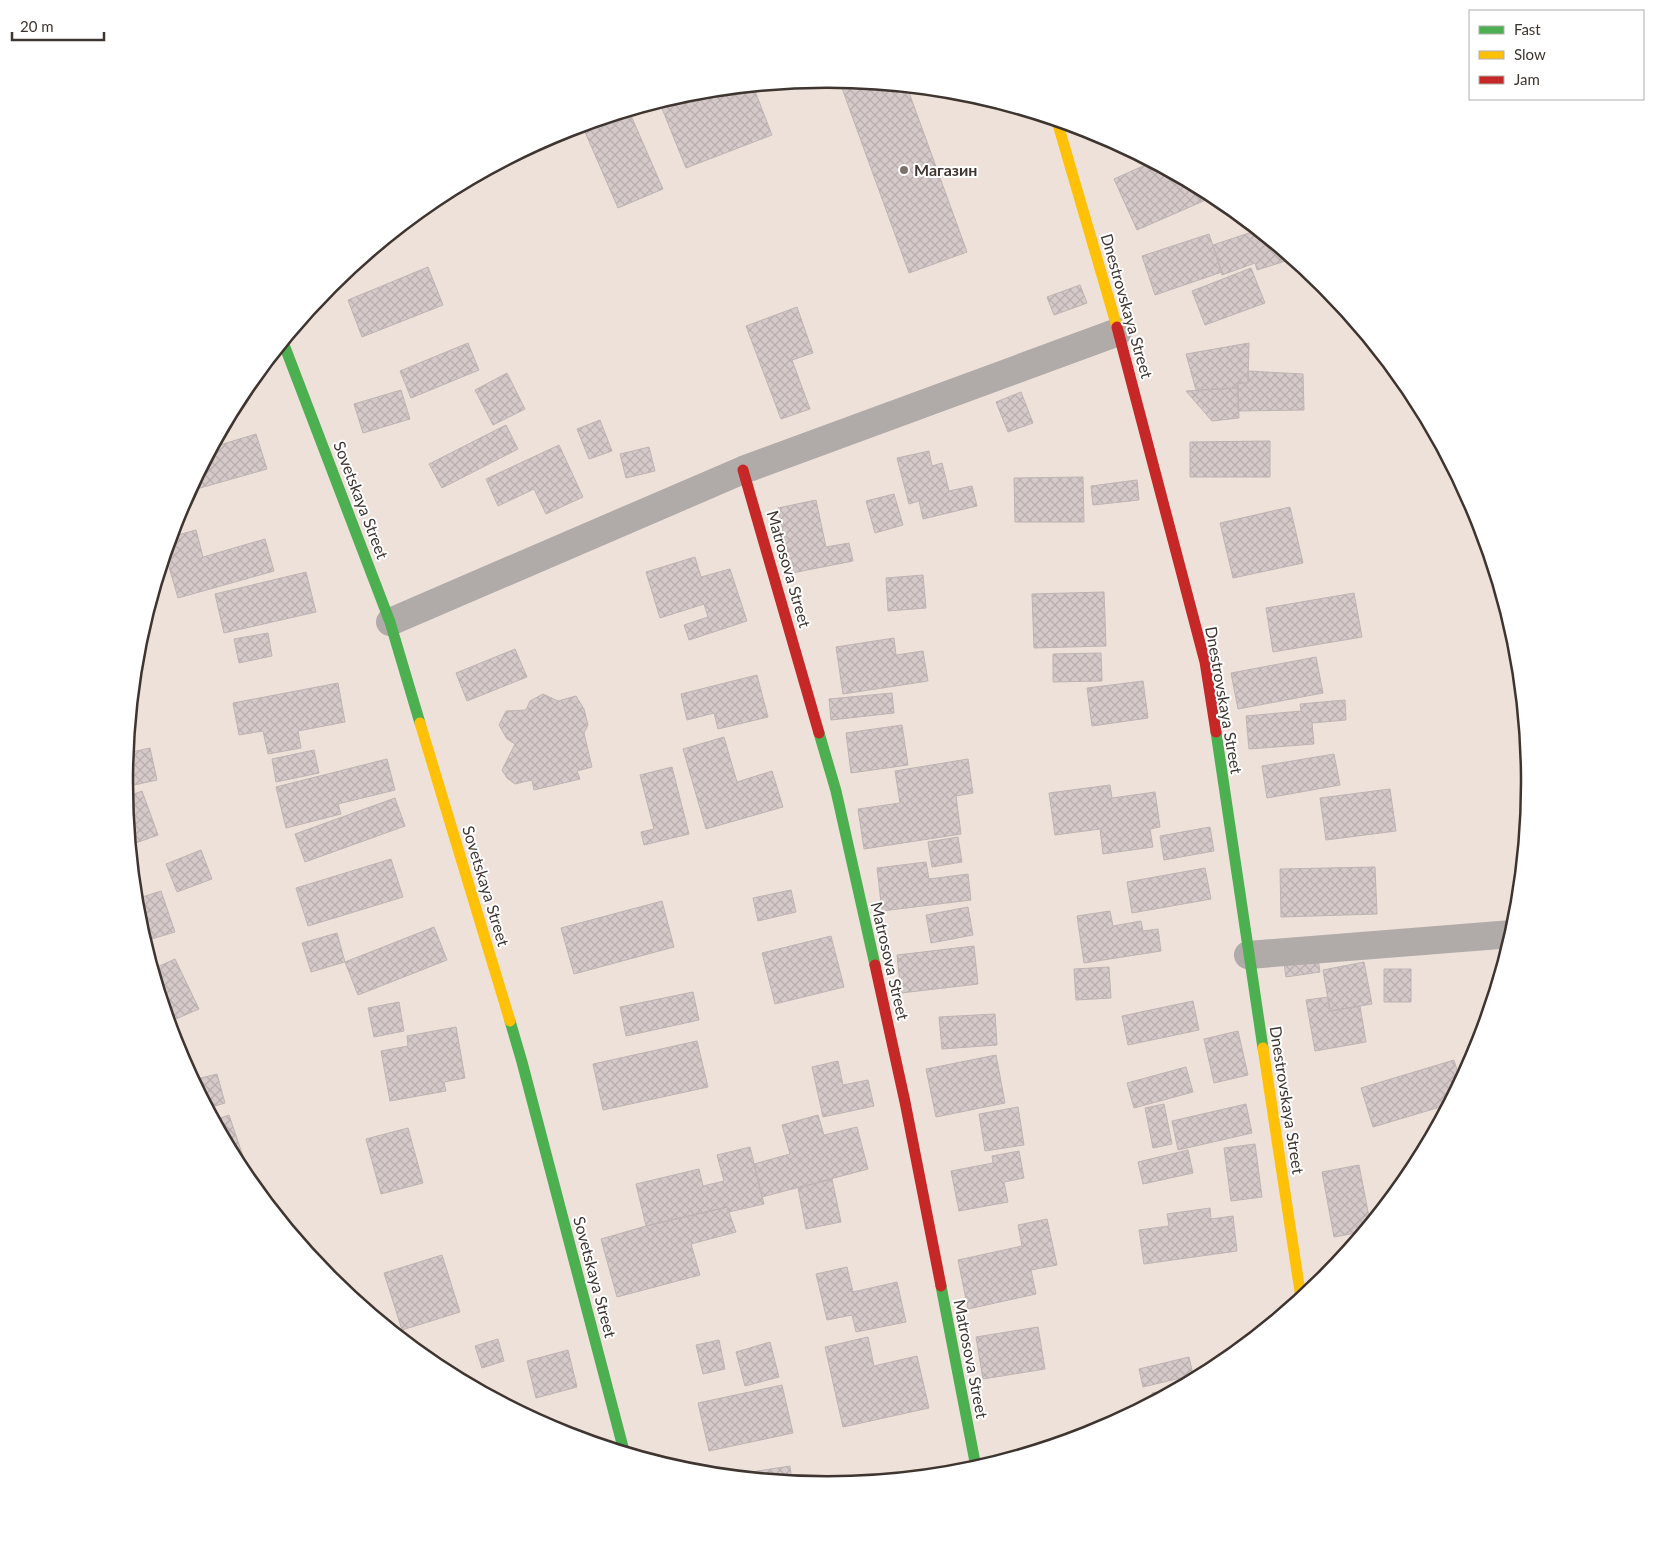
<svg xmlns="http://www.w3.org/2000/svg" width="1654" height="1563" viewBox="0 0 1654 1563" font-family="Lato,sans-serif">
  <defs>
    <pattern id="building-cross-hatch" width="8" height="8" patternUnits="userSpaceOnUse" patternTransform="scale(1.25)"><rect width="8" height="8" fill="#d5cac9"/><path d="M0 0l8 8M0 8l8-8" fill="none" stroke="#b8aead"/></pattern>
  </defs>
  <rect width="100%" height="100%" fill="#eee1d9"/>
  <path fill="url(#building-cross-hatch)" stroke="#bfb4b3" d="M839,80l68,7 60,165 -58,21z
    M753,86l19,49 -86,33 -25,-62 38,-15z
    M629,111l34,78 -45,19 -36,-83z
    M1152,162l63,34 -78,34 -23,-51z
    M433,200l3,6 -29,16v-1z
    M1258,230l34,29 -35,11 -2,-7 -33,12 -9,-30z
    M1209,234l13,38 -67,23 -13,-39z
    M428,267l15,38 -81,32 -14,-37z
    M1251,268l14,35 -60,22 -13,-34z
    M1080,285l7,18 -33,12 -7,-18z
    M797,307l16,46 -21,7 18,49 -29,10 -35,-93z
    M468,343l11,27 -68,28 -11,-27z
    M1249,343l-1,40h-10v5l-42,2 -10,-36z
    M1248,371l55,3 1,36 -66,1v-28h10z
    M507,373l18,36 -32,16 -18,-35z
    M1238,388l1,30 -27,3 -26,-30z
    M401,390l9,29 -47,14 -9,-29z
    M1021,392l12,31 -25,9 -12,-30z
    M600,420l12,31 -23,8 -12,-30z
    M506,425l12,24 -76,39 -13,-24z
    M256,434l11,35 -74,21 -1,-3 21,-40z
    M1270,441v36h-80v-35z
    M559,445l24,52 -37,17 -12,-25 -36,17 -12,-27z
    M649,447l6,24 -29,7 -6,-24z
    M929,451l3,15 10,-3 7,28 23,-5 5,20 -54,13 -4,-18 -10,3 -12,-46z
    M1083,477l1,45h-69l-1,-44z
    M1137,480l2,20 -46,5 -2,-19z
    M894,494l9,31 -28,8 -9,-32z
    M186,498l3,11 -11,3z
    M816,500l10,47 23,-4 4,18 -61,12 -14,-65z
    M1290,507l13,56 -70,15 -13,-55z
    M196,530l7,27 62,-18 9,32 -96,27 -13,-45 5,-16z
    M695,557l6,20 29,-8 17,52 -58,19 -5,-15 24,-8 -4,-13 -44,14 -14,-46z
    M306,572l10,40 -92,21 -9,-39z
    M923,575l3,33 -38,3 -2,-33z
    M1104,592l2,54 -72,2 -2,-54z
    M1354,593l8,44 -89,15 -7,-44z
    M268,633l4,23 -33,7 -5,-24z
    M894,638l2,17 27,-4 5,30 -85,13 -7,-47z
    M515,649l12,28 -60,24 -11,-28z
    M1101,653l1,28 -49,1v-28z
    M1316,657l7,36 -85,16 -7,-36z
    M757,675l11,42 -50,12 -4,-16 -27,7 -6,-26z
    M1143,681l5,37 -56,8 -5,-38z
    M338,683l7,39 -47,9 3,17 -33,6 -5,-23 -24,4 -6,-32z
    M892,693l2,20 -63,7 -2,-21z
    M543,694l15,7 18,-5 8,13 4,16 -4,8 8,34 -15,4 3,8 -46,11 -2,-10 -17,4 -8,-6 -5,-8 13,-26 -8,-5 -8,-14 7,-14 20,-1 4,-9z
    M1345,700l1,20 -34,3 2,21 -65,5 -3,-33 55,-5 -1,-7z
    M902,725l6,40 -57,8 -5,-40z
    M724,737l13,45 35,-11 11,36 -77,22 -23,-80z
    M150,748l7,32 -32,7 2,-34z
    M314,750l5,23 -43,9 -4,-23z
    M1334,754l6,31 -73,13 -5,-32z
    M387,759l8,31 -57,14 3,10 -55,14 -10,-41z
    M968,759l5,34 -17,3 5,38 -97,15 -6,-40 42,-6 -5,-32z
    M672,767l17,67 -45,11 -3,-13 13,-3 -14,-54z
    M1110,785l2,13 43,-6 5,35 -10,2 3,18 -50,7 -3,-25 -45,6 -6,-42z
    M1390,789l6,42 -70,9 -6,-42z
    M142,791l16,44 -28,10 -4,-48z
    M395,798l10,28 -100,36 -10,-28z
    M1210,827l4,24 -50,9 -4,-24z
    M958,837l4,25 -30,5 -4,-25z
    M201,850l11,29 -35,13 -11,-28z
    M391,859l12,38 -95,29 -12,-38z
    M926,862l3,17 39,-5 3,26 -89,11 -5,-43z
    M1375,867l2,47 -96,3 -1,-48z
    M1205,868l6,31 -79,14 -5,-31z
    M791,890l5,22 -38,9 -5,-23z
    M161,891l14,41 -30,9 -7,-23 -2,-19z
    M662,901l12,46 -100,27 -13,-46z
    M968,907l5,28 -42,8 -5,-28z
    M1110,911l3,15 28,-5 2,10 15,-2 3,22 -77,12 -7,-47z
    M434,927l13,33 -89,35 -13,-33z
    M337,933l8,29 -34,10 -9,-29z
    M831,936l13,51 -69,17 -13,-51z
    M974,946l4,38 -77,9 -4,-38z
    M1317,952l3,20 -34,5 -3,-20z
    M175,959l24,50 -30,13 -16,-53z
    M1364,962l8,42 -42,7 -7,-41z
    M1109,967l2,31 -35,2 -2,-31z
    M1384,969h27v33h-27z
    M693,992l6,28 -73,16 -6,-29z
    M1328,997l2,14 30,-5 6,36 -51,9 -9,-51z
    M1193,1001l6,29 -71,15 -6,-29z
    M399,1002l5,29 -30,6 -6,-29z
    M995,1014l2,31 -55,4 -3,-32z
    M456,1027l9,51 -21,4 2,9 -56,10 -9,-50 27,-5 -1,-10z
    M1238,1031l10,44 -34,8 -10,-44z
    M697,1041l11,46 -105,23 -10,-46z
    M996,1055l9,48 -69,14 -10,-48z
    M1454,1060l6,20 -13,25 -74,22 -12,-39z
    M838,1061l5,24 25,-5 6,26 -51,11 -11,-50z
    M1186,1067l7,25 -59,16 -7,-25z
    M217,1074l8,29 -17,5 -15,-28z
    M1164,1104l8,40 -19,4 -8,-40z
    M1246,1104l6,29 -74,17 -6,-29z
    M1018,1107l6,38 -39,6 -6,-37z
    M229,1115l18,53 -5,2 -27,-50z
    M818,1115l6,20 33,-8 11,42 -106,28 -8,-33 36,-10 -8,-29z
    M408,1128l15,55 -42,11 -15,-55z
    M1255,1144l7,53 -31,4 -7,-53z
    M750,1147l14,57 -35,8 -2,-5 -81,19 -10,-42 63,-15 4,17 21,-5 -7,-26z
    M1188,1150l5,23 -50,11 -5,-22z
    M1019,1151l5,27 -20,4 4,20 -49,9 -8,-40 42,-8 -1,-7z
    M1359,1165l11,57 -8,10 -28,5 -12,-65z
    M832,1179l9,43 -35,7 -8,-41z
    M727,1207l9,25 -45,12 9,31 -83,22 -16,-58 45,-13z
    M1210,1208l1,11 22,-3 4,35 -93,13 -5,-34 30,-4 -2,-12z
    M1047,1219l10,46 -26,5 5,24 -68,15 -10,-49 64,-14 -4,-21z
    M442,1255l18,57 -58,18 -18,-57z
    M847,1267l6,25 44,-10 9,40 -50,10 -4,-17 -25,5 -11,-46z
    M1038,1327l7,42 -62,10 -7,-42z
    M868,1337l6,29 43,-10 12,52 -86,19 -18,-80z
    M498,1339l6,22 -22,7 -7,-22z
    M719,1340l6,29 -22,5 -7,-29z
    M770,1342l9,35 -34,9 -9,-34z
    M568,1350l9,37 -41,11 -9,-37z
    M1189,1357l4,18 -50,12 -4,-18z
    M782,1385l11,48 -84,18 -11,-48z
    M1176,1388l-22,12 -2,-7z
    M790,1466l2,15 -46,-5 -1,-3z"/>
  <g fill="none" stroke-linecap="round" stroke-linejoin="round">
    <path stroke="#b0aaa9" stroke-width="28" d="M390,622l353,-152 375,-138
      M1248,955l264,-21"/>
    <path stroke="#4caf50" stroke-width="11" d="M283,342l107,280 30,101
      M1216,732l47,316
      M819,733l17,58 39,174
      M510,1021l12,41 102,389
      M941,1286l35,181"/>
    <path stroke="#ffc107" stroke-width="11" d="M1057,121l60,206
      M420,723l90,298
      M1263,1048l38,250"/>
    <path stroke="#c62828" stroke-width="11" d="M1117,327l88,335 11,70
      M743,470l76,263
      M875,965l30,137 36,184"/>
  </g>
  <circle fill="#7c716b" stroke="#fff" stroke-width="2" cx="904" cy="170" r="5"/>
  <g text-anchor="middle" stroke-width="4" stroke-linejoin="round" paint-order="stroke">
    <g font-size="16" font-weight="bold" fill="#3f3530" stroke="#fff" text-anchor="start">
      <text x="914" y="176">Магазин</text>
    </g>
    <g font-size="16" fill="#3f3530" stroke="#fff">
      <text transform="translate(1127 306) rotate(74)" y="6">Dnestrovskaya Street</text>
      <text transform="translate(361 500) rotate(69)" y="6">Sovetskaya Street</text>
      <text transform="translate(789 569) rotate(74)" y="6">Matrosova Street</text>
      <text transform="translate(1224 700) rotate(80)" y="6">Dnestrovskaya Street</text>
      <text transform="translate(486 886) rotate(73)" y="6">Sovetskaya Street</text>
      <text transform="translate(890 961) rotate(77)" y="6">Matrosova Street</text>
      <text transform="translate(1287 1100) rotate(81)" y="6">Dnestrovskaya Street</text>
      <text transform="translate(595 1277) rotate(75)" y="6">Sovetskaya Street</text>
      <text transform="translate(971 1359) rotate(79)" y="6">Matrosova Street</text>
    </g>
  </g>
  <path d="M0 0H1654V1563H0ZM133 782a694 694 0 1 1 1388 0a694 694 0 1 1-1388 0Z" fill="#fff" fill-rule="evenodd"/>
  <path fill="none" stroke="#3f3530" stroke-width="2.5" d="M133 782a694 694 0 1 1 1388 0a694 694 0 1 1-1388 0Z"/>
  <rect x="1469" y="10" width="175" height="90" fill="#ffffff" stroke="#b2aeac"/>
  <rect x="1479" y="26" width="25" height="8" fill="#4caf50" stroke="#b2aeac"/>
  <text x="1514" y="35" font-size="15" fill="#3f3530">Fast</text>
  <rect x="1479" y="51" width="25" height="8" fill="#ffc107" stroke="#b2aeac"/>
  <text x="1514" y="60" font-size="15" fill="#3f3530">Slow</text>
  <rect x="1479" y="76" width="25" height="8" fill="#c62828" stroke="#b2aeac"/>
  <text x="1514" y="85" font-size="15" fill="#3f3530">Jam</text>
  <path d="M12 32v8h92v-8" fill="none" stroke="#3f3530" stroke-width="2.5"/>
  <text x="20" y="32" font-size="15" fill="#3f3530" stroke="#ffffff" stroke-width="4" paint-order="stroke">20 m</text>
</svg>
